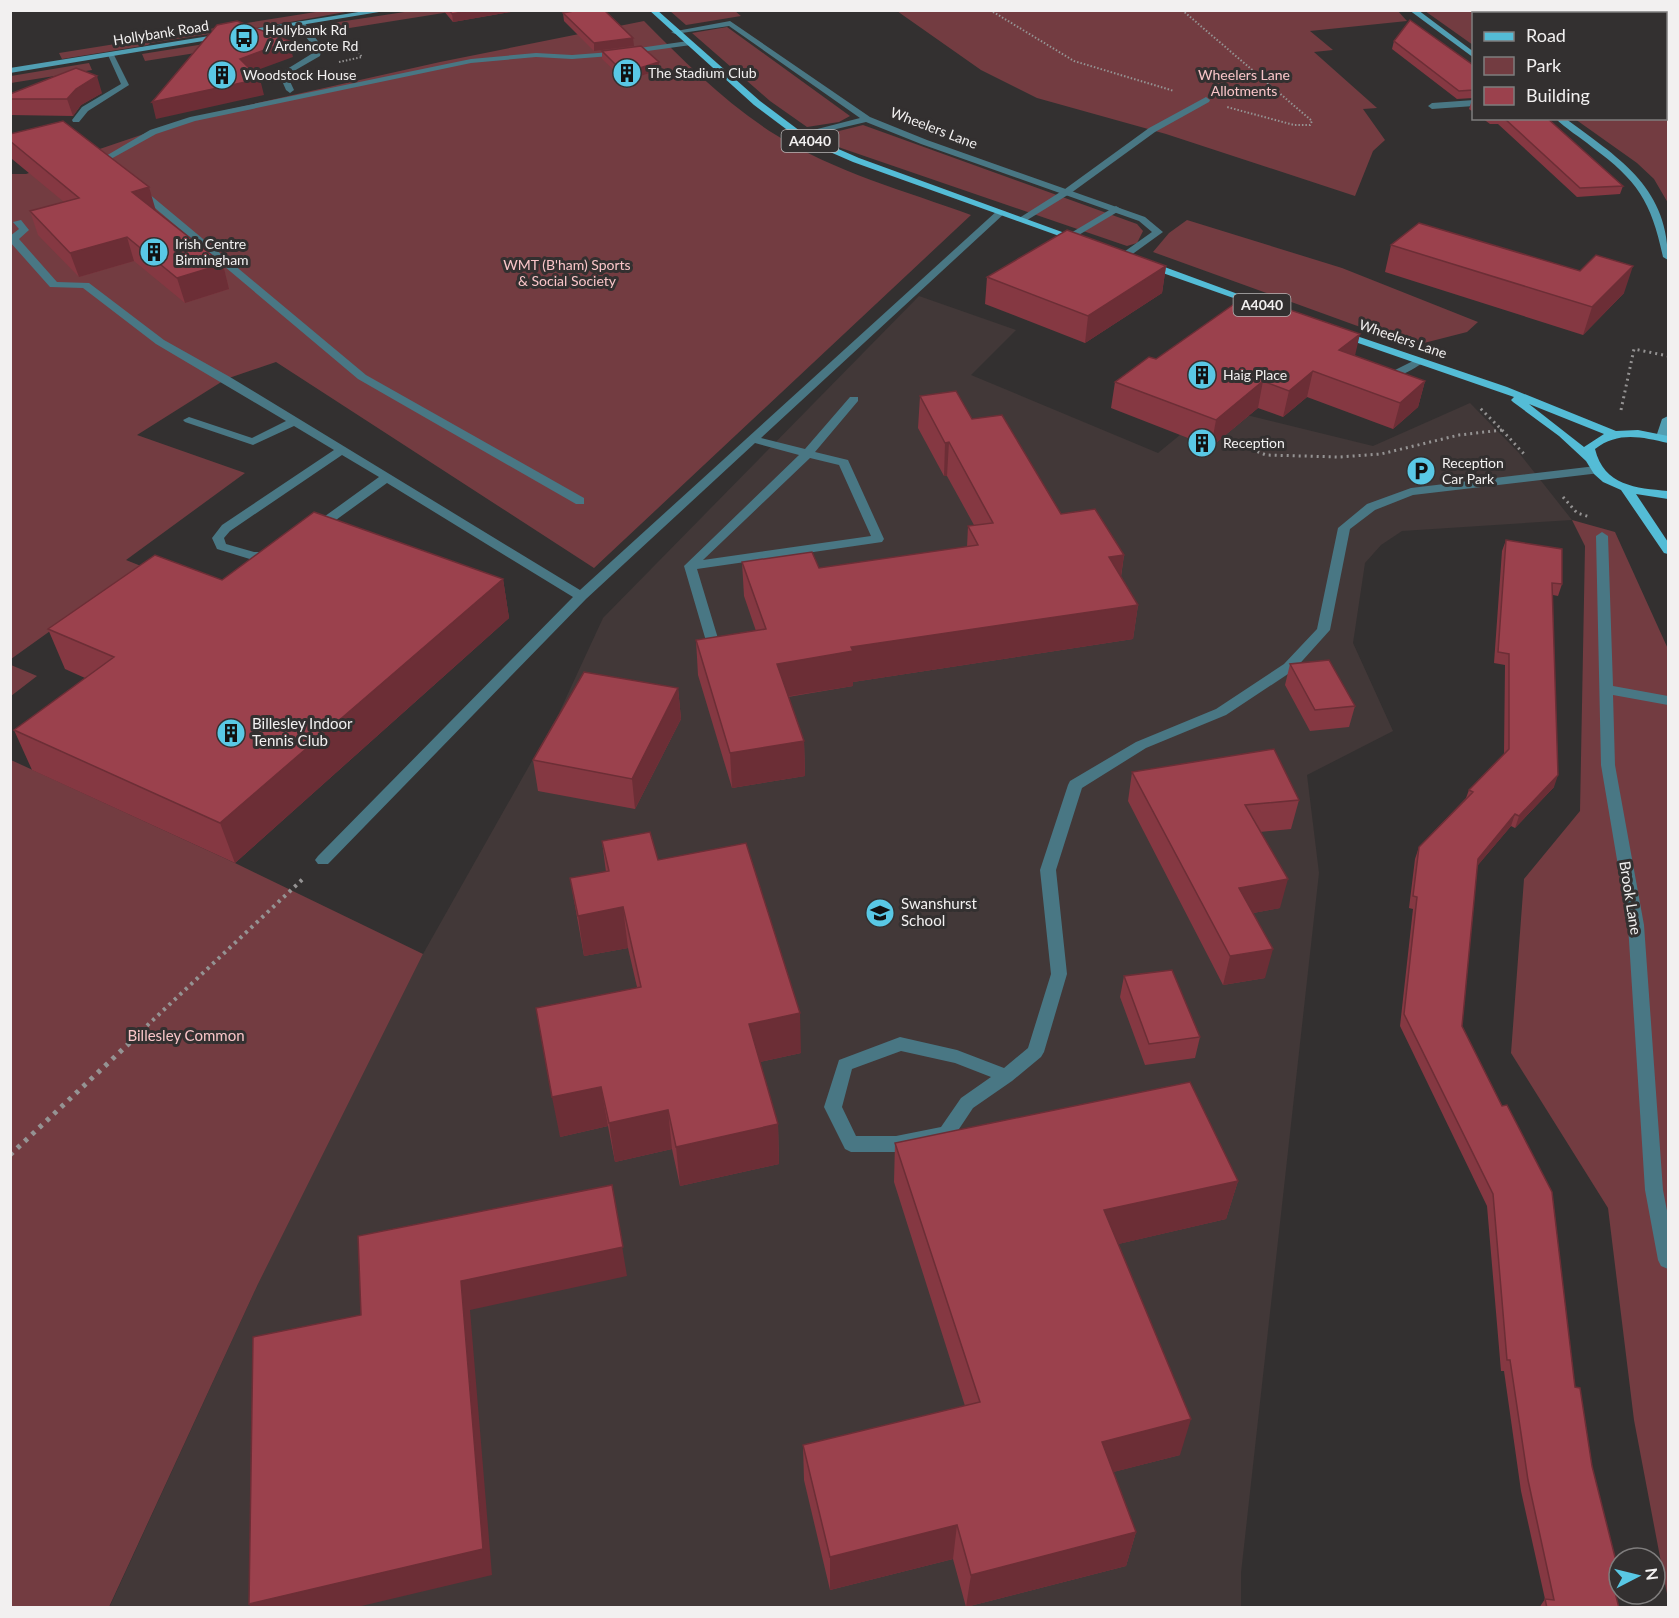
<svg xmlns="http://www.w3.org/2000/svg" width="1679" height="1618" viewBox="0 0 1679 1618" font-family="Lato,sans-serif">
  <rect width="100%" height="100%" fill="#333030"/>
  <path fill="#423838" d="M919,296l97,34 -45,45 187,78 56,-46 159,39 97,-43 49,50 53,67 -170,11 -21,14 -16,18 -12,80 40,88 -86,44 12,98 -78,700v34l-1132,1 149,-324 165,-330 136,-241 44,-95z"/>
  <path fill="#733c41" d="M1397,10l10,11 -97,10 23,19 -19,2 63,56 -14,1 22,31 -12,11 -18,45 -189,-62 -129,-36 -56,-28 -84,-59z
    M322,11h29l-106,19 -2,-1 -93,14 -2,2 -86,14 -3,-6z
    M411,11h45l-119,19 -5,-7z
    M670,11h65l6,5 -55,9z
    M1425,11h243v192l-14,-24 -17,-16 -62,-44 91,-1v-104h-192l-1,31z
    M644,21c41,41 82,83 132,114 58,37 130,56 195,80l-377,353 -318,-206 -50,17 -89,56 108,38 -119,87 15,6 -130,93v-485h15l165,-56 249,-56z
    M727,27l123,89 -11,6 -32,5 -37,-26 -78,-68z
    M280,32l4,7 -139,22 -3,-7z
    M89,63l3,7 -81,13v-7z
    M863,125l274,99 6,7 -6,12 -10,3 -286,-98 -17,-10 3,-4z
    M1187,220l155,48 136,54 -11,10 -47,12 -35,-8 -232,-84 16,-19z
    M1572,520l43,12 53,117v950l-34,-179 -26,-212 -97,-155 13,-174 56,-68 5,-265z
    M11,665l26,11 -26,20z
    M11,760l224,103 188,91 -165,330 -149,323 -98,1z"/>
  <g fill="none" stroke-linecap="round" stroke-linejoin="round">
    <path stroke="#959393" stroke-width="2" stroke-dasharray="1.5 2" stroke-linecap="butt" d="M990,10l84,51 100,30
      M1182,10l130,111 -2,4h-16l-67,-18
      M339,62l23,-5 -16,-19"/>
    <path stroke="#959393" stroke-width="3" stroke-dasharray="2 4" stroke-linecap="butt" d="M1621,410l13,-61 34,7
      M1502,430l22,24
      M1224,438l42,17 73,2 42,-3 78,-19 43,-5 -24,-24
      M1563,497l14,16 13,4"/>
    <path stroke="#959393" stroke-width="4" stroke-dasharray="3 4.5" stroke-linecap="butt" d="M136,1036l169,-159"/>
    <path stroke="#959393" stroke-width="5" stroke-dasharray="4 6" stroke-linecap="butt" d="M10,1155l128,-120"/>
    <path fill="#497784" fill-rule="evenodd" d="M688,41l4,2 -1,2 -80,11 -39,3 -36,-2 -65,6 -276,58 -39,13 -47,26 7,7v4h-6l-11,-11 51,-30 40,-13 281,-58 65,-6 36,2 39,-3z
      M1206,97l4,3 -1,2 -54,30 -84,61 -47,29 -8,-2 49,-31 84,-61z
      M1474,100v6l-42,3 -4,-3 4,-3z
      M136,188h6l224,187 218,123v6h-8l-218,-125 -222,-187z
      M1116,206l5,3 -2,2 -47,28 -8,-2z
      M998,210l8,2 -245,226 44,11 45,-52h8v4l-43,51 33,8 36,79 -2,3 -185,27 26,86 -7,4 -5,-1 -27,-92 115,-111 -44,-12 -169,156 -258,265h-10l-3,-4 3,-4 255,-259 -186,-114 -69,50h-8l-2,-3 2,-3 69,-50 -37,-22 -112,76 -6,7 2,6 28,8h23l2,3 -2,3 -24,2 -36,-11 -5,-11 10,-13 112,-75 -40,-24 -41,19 -68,-23 -2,-2 6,-3 63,21 34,-17 -130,-77 -73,-56 -33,-1 -40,-45v-6l9,-7 -6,-7 8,-2 8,10 -10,9 38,43 32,1 75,57 66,37 350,213zM810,458l29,7 32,71 -168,24z
      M1596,466l4,1v6l-187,22 -38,15 -25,19 -20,101 -36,40 -68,45 -80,33 -64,40 -26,82 11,104 -23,78 -3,5 -29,24 -39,27 -20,30 -57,14h-45l-6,-3 -21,-42 15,-47 61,-23 57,13 47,18 24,-20 23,-74 -11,-104 28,-85 2,-4 66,-39 80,-33 68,-45 33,-35 21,-101 29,-24 44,-16zM901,1051l54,12 36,14 -30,21 -20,29 -45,9h-40l-14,-29 10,-38z"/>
    <path fill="#497784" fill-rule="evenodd" d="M730,21l140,96 57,23 218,77 18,15 -36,26h-6v-4l31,-22 -13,-11 -218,-77 -55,-22 -68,16v-4l62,-16 -131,-92 -54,8 -4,-2z
      M299,23h6l17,24 -2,9 -33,19 7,15 -4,3 -4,-3 -7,-16 34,-21 1,-6 -13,-16z
      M107,53h6l16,32 -41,26 -9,11h-6l-1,-2 10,-13 39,-23z
      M1419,358l4,1v4c-16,9 -30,21 -46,7l5,-3 11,4z
      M1602,532l6,4 5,150 55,10v9l-55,-10 2,70 29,160 19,265 5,26v53l-7,-3 -3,-6 -13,-70 -17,-265 -27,-160 -5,-229z"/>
    <path fill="#519eb2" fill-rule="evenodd" d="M371,10h20l-381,63v-5z
      M1409,10h9l56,42v6z
      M1555,118h10c53,40 103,68 103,142l-5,-3c-12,-56 -25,-76 -71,-110 -12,-10 -26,-18 -37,-29z
      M1668,416v21l-2,2h-8l-2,-2 6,-18z"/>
    <path fill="#54bcd6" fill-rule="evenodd" d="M649,10h8l103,91 44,33 55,24 225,82 -8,2 -223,-80 -55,-24 -44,-33z
      M1143,262h8l114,42 -9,2 -113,-40z
      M1339,330l168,57 109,44 22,-1 30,6v7c-26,-6 -50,-12 -73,6 9,37 41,39 73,42v8l-32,-5 32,48v12l-4,-1 -43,-63 -18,-8 -9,-8 -8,-13 -27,-25 -46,-34 -2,-2 3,-3 -179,-62v-4zM1529,404l75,30 -20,13z"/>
  </g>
  <path fill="#853842" d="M443,10h79l-69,12z
    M563,13l71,33 -40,5 -30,-30z
    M1394,41l79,24v33l-16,1 -65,-50z
    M602,51l57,19 -28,9 -15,-7 -14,-13z
    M102,93l-21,12 -8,11 -63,-1v-21z
    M1472,100h1v12l-4,-3z
    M1482,118h65l76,68 -3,8 -43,3 -79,-73h-8z
    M10,134l146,77 67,53 6,25 -44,14 -51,-42 -55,16 -41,-42 -8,-24 34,-9 -52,-43 -2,-4z
    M1391,245l233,48 -41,42 -198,-63z
    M1166,266l-4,27 -77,50 -100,-39 2,-27z
    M1354,356l71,25 -7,26 -25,22 -86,-32 -24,20 -25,-9 -47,39 -100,-39 4,-26 41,-23z
    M920,396l52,23 89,95 63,41 -3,22 17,28 -5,34 -280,43v4l-65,11 16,44 1,35 -73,12 -34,-113 -2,-35 60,-9 -12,-35 -2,-34 77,6 148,-21 1,-21 6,-1 -27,-49h-3l-26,-48z
    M1506,540l56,44 -4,12 -5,-1 1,192 -39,41 -4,-2 -34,40 -15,160 113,361 17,79 27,107 -7,8 7,27h-80l6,-9 -24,-108 -17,-120h-3l-14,-165 -87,-180 13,-117 -4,-1 6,-49 4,-12 47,-49 3,-8 35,-36 1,-89 -11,-2 8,-112z
    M503,579l6,39 -274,245 -203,-93 -18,-40 71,-52 -20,-9 -17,-40 174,-49z
    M1290,664l65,42 -6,21 -39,4 -25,-46z
    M678,688l3,31 -46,90 -97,-18 -5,-31z
    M1132,772l167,28 -8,29 -31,3 20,76 -27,5 12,65 -42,7 -95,-184z
    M602,841l56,19 143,193 -41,9 18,62 1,40 -99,22 -8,-37 -57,13 -7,-36 -48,11 77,-150 -9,-39 -44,8 -14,-78 36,-6z
    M1124,976l76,61 -5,21 -50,7 -25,-68z
    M895,1143l343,38 -12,38 -108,25 62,211 -67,17 23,60 -10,34 -160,41 -13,-48 -123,31 -26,-110 -1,-35 162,-39 -71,-224z"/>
  <path fill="#6c2e36" d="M472,10h50l-69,12 -1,-8z
    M633,38l1,8 -40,5v-8z
    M289,41l4,16 -49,18 -4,-16z
    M659,62v8l-28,9 -1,-8z
    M97,76l5,17 -21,12 -8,11 -6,-17 9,-10z
    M260,79l4,16 -108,24 -4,-17z
    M149,187l7,24 -24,-19z
    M127,237l7,24 -55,16 -9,-24z
    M223,264l6,25 -44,14 -8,-25z
    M1166,266l-4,27 -77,50 3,-27z
    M1633,266l-9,27 -41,42 9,-28z
    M1360,334l-6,26 -15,-10z
    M1313,371l-6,26 -24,20 6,-26z
    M1263,381l-5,27 -47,39 5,-27z
    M1425,381l-7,26 -25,22 7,-26z
    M949,442l-2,34h-3l1,-33z
    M1124,555l-5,34 -10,-32z
    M503,579l6,39 -274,245 -15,-40z
    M1138,605l-5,34 -280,43v4l-75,12 -1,-34 74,-17z
    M678,688l3,31 -46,90 -3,-30z
    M804,741l1,35 -73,12 -2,-35z
    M1558,775l-4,12 -39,41 4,-12z
    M1515,814l-4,12 -38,45 5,-12z
    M1288,879l-8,29 -48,9 7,-29z
    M623,907l5,41 -44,8 -6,-40z
    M1273,949l-8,29 -42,7 7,-29z
    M800,1013l1,40 -50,11 -2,-40z
    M601,1087l7,39 -48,11 -8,-40z
    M668,1110l4,39 -57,13 -6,-39z
    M778,1124l1,40 -99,22 -4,-39z
    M1238,1181l-12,38 -129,30 7,-39z
    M612,1185l15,91 -157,34 22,265 -139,33h-102l-2,-4 212,-323z
    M1191,1419l-11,36 -86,22 8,-35z
    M957,1525l-4,34 -123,31v-33z
    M1136,1532l-10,34 -160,41 5,-32z"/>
  <path fill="#9b414d" stroke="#6c2e36" stroke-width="1.5" d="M449,10h23l-20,4z
    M579,10h25l29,28 -39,5 -31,-30z
    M1410,20l63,45v25l-14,1 -65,-50z
    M237,21l52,20 -49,18 20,20 -108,23 65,-77z
    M641,46l18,16 -29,9 -15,-7 -13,-13z
    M76,68l21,8 -21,13 -9,10h-57v-5z
    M1504,118h43l76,68 -43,2z
    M63,121l86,66 -17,5 91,72 -46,14 -50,-41 -57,16 -40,-42 49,-13 -69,-57v-7z
    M1419,223l161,48 16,-16 37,11 -41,41 -201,-62z
    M1067,230l99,36 -78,50 -101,-39z
    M1247,295l113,39 -21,16 86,31 -25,22 -87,-32 -24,20 -26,-10 -47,39 -101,-38 34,-25 7,2z
    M956,391l16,28 30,-4 59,99 34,-5 29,46 -15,2 29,48 -287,42 2,4 -76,13 27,77 -74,12 -34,-113 70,-11 -24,-67 70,-10 7,16 159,-23 -10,-19 25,-3 -44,-81 -4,1 -25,-47z
    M314,512l189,67 -283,244 -206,-93 100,-73 -66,-28 107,-74 67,25z
    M1506,540l56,9v35l-10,-1 6,192 -39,41 -4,-2 -37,45 -16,167 40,80 5,-1 45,87 23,195 5,1 12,78 27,107 -9,-1 9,36h-72l-2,-9 9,1 -26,-120 -18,-120h-3l-14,-166 -89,-180 13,-117 -4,-1 6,-49 54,-55 -4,-2 40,-41v-95l-11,-2z
    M1329,660l26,46 -40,4 -25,-46z
    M584,672l94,16 -46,91 -99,-19z
    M1274,749l25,51 -54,5 43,74 -49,9 34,61 -43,7 -98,-184z
    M650,832l8,28 88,-17 54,170 -51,11 29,100 -102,23 -8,-37 -59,13 -8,-36 -49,10 -16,-89 105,-21 -18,-80 -45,9 -8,-38 39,-7 -7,-30z
    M1172,970l28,67 -51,7 -25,-68z
    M1190,1082l48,99 -134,29 87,209 -89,23 34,90 -165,43 -14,-50 -127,32 -27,-112 177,-43 -85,-259z
    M612,1185l11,62 -162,34 22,268 -234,55 4,-267 108,-22 -3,-79z"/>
  <defs>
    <g id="bus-disc" transform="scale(1.5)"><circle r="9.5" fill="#59c8e5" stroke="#333030"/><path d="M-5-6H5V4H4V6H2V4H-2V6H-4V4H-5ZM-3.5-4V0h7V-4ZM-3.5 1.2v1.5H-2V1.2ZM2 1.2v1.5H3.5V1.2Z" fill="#111"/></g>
    <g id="building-disc" transform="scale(1.5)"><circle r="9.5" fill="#59c8e5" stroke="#333030"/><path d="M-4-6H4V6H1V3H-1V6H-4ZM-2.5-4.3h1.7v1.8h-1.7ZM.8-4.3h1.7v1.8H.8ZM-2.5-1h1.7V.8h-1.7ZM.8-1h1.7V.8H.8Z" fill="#111"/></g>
    <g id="parking-disc" transform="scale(1.5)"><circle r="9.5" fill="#59c8e5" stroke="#333030"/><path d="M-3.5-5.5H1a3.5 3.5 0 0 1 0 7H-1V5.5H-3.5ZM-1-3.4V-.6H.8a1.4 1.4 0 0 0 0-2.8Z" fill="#111"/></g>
    <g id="school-disc" transform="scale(1.5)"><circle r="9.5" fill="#59c8e5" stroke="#333030"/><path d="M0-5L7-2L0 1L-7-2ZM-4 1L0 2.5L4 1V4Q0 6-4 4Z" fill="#111"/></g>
  </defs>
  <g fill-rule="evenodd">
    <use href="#bus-disc" x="244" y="38"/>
    <use href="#building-disc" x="627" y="73"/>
    <use href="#building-disc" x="222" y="75"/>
    <use href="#building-disc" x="154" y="252"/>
    <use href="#building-disc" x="1202" y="375"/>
    <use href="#building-disc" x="1202" y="443"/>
    <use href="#parking-disc" x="1421" y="471"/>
    <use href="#building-disc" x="231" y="733"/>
    <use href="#school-disc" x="880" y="913"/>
  </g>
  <g text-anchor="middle" stroke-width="6" stroke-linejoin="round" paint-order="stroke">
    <g font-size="14" fill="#f2f0f0" stroke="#333030" text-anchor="start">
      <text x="265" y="35">Hollybank Rd<tspan x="265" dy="16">/ Ardencote Rd</tspan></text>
      <text x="648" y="78">The Stadium Club</text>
      <text x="243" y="80">Woodstock House</text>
      <text x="175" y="249">Irish Centre<tspan x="175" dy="16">Birmingham</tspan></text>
      <text x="1223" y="380">Haig Place</text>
      <text x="1223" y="448">Reception</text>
      <text x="1442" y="468">Reception<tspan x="1442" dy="16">Car Park</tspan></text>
    </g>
    <g font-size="14" fill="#f2f0f0" stroke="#333030">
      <text transform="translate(161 33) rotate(-9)" y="5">Hollybank Road</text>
      <text transform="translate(934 128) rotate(21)" y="5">Wheelers Lane</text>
      <text transform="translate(1403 339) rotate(19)" y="5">Wheelers Lane</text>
    </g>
    <g font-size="14" fill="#f9c5c8" stroke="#333030">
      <text x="1244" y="80">Wheelers Lane<tspan x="1244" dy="16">Allotments</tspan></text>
      <text x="567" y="270">WMT (B'ham) Sports<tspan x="567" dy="16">&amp; Social Society</tspan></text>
    </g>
    <g fill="#333030" stroke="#b9b6b6" stroke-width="1.5">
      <rect x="781.5" y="130" width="57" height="22" rx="4.5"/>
      <rect x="1233.5" y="294" width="57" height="22" rx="4.5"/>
    </g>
    <g font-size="14" font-weight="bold" fill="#f2f0f0">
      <text x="810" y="146">A4040</text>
      <text x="1262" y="310">A4040</text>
    </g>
    <g font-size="15" fill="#f2f0f0" stroke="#333030" text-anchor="start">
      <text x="252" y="729">Billesley Indoor<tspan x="252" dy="17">Tennis Club</tspan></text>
      <text x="901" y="909">Swanshurst<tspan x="901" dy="17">School</tspan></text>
    </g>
    <g font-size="15" fill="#f2f0f0" stroke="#333030">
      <text transform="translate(1630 898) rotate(81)" y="5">Brook Lane</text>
    </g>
    <g font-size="15" fill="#f9c5c8" stroke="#333030">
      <text x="186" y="1041">Billesley Common</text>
    </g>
  </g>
  <rect width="1679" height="1618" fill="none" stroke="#f2f0f0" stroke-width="24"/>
  <rect x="1472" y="12" width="195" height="108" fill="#333030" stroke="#7f7d7d" stroke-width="1.5"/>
  <rect x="1484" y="32" width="30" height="9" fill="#54bcd6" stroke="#7f7d7d" stroke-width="1.5"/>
  <text x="1526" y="42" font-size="18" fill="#f2f0f0">Road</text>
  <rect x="1484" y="57" width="30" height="18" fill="#733c41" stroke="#7f7d7d" stroke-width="1.5"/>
  <text x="1526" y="72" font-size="18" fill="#f2f0f0">Park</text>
  <rect x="1484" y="87" width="30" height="18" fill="#9b414d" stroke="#7f7d7d" stroke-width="1.5"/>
  <text x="1526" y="102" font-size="18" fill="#f2f0f0">Building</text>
  <g transform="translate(1637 1576) rotate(83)"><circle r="28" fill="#333030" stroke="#7f7d7d" stroke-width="1.5"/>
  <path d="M0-4.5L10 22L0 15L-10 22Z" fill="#59c8e5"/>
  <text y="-9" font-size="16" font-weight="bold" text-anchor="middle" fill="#f2f0f0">N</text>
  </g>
</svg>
